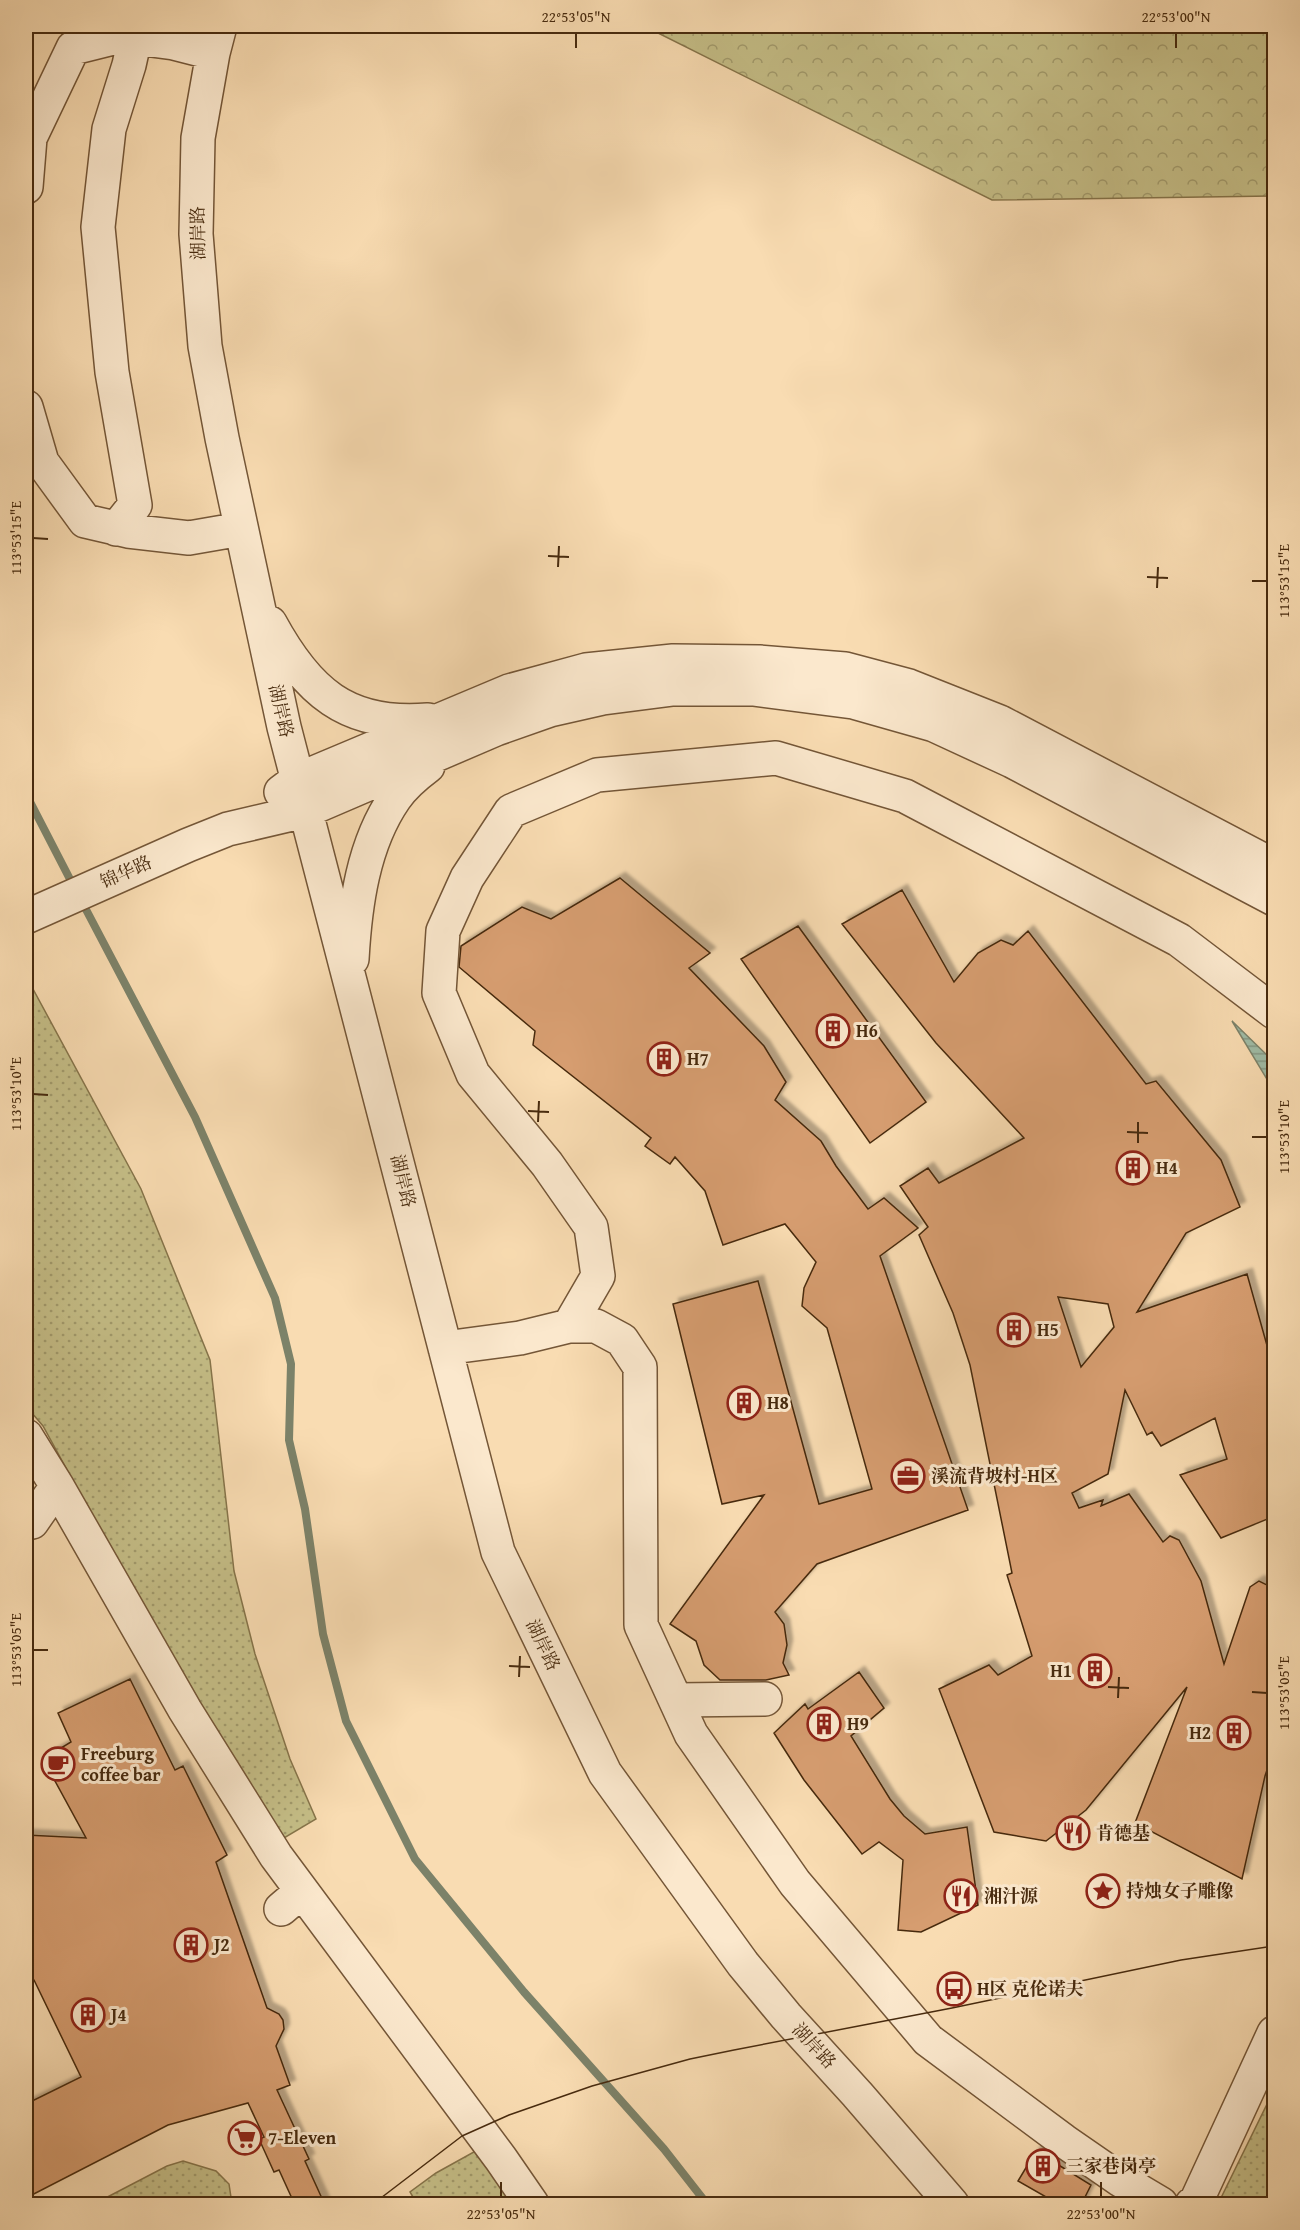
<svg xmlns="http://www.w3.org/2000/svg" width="1300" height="2230" viewBox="0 0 1300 2230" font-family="'Gentium Book Plus','Noto Serif SC',serif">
  <defs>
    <pattern id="grass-dots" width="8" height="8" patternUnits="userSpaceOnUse" patternTransform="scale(1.5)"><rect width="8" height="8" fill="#c5be87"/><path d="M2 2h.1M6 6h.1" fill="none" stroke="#a29b6d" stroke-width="1.8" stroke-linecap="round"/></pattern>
    <pattern id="forest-crowns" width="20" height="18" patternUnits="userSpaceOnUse" patternTransform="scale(1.5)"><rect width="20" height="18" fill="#c5be87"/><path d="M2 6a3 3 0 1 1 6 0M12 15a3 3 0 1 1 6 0" fill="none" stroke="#a29b6d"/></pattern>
    <pattern id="water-rules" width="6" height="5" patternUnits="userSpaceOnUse" patternTransform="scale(1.5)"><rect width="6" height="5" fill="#9fbca6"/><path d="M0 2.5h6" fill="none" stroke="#839986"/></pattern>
    <filter id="shadow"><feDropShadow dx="5.5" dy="-5.5" stdDeviation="1.5" flood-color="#0004"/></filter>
  </defs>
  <rect width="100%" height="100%" fill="#f9dcb2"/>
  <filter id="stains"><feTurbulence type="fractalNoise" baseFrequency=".00333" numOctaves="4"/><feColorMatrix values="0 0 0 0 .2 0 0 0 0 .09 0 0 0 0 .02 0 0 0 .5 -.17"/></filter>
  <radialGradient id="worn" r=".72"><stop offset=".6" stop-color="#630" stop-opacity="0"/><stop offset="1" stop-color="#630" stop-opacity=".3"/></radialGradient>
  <path fill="url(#grass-dots)" stroke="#86744a" stroke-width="1.5" d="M26,976l115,213 69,171 24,211 21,83 35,105 26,60 -32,19 -51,-80 -102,-171 -88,-161 -17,-20z
    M1274,2090v114h-56z
    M481,2148l38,56h-102l-7,-12 26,-19z
    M183,2161l33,10 13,13 3,20h-138l73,-38z"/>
  <path fill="url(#forest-crowns)" stroke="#86744a" stroke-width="1.5" d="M647,26h627v170l-282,4 -346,-173z"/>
  <path fill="url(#water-rules)" stroke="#7c8269" stroke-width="1.5" d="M1232,1021l42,41v29z"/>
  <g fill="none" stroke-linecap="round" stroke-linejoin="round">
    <path stroke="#7c8269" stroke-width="8" d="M26,794l48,93
      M81,900l114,217 80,181 16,66 -2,76 16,69 18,125 23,87 69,138 109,133 140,157 43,55"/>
  </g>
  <path fill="#d69d6f" stroke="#472a0e" stroke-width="1.5" fill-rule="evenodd" filter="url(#shadow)" d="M620,878l90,75 -21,15 75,78 22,36 -11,18 46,41 15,25 32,43 16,-11 34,30 -38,28 88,254 -151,54 -42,48 9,12 3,21 -4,18 6,12 -23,5h-46l-16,-15 -8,-24 -26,-17 94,-129 -42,9 -49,-200 85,-23 61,223 53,-15 -45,-161 -25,-22 2,-18 12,-26 -31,-38 -62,21 -18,-54 -30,-34 -5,7 -25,-18 6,-8 -118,-93 2,-14 -76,-64 2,-21 61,-39 29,12z
    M902,890l52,92 24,-29 23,-13 12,5 15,-14 118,153 10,-3 65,79 19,47 -54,26 -49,79 110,-38 28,100v142l-54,22 -41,-63 47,-16 -12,-41 -54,28 -9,-14 -5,3 -22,-45 -17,84 -36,19 7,15 24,-8 -2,6 28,-12 34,48 7,-6 9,4 22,41 23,83 26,-77 9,-6 16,8v157l-10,30 -23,103 -107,-56 52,-136 -101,123 -40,31 -52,-9 -55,-143 50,-24 9,10 34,-19 -25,-81 5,-2 -42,-208 -17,-52 -34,-78 9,-8 -28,-41 28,-18 11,15 85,-45 -88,-95 -94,-119zM1058,1297l50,7 6,23 -33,40z
    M798,926l128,176 -56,41 -129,-184z
    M859,1672l25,36 -33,28 39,63 14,17 21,18 42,-7 11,78 -57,27 -23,-2 5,-70 -24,-18 -17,12 -58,-74 -30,-47 31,-29 3,5z
    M130,1679l45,91 8,-4 44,89 -11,7 51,146 12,6 4,6 1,9 -8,17 14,39 -13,5 32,69 -4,2 20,44h-30l-16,-35 -5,2 -15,-33 5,-2 -16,-34 -80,22 -142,73v-94l55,-27 -47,-97 -8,-4v-141l60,3 -43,-79 28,-17 -13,-29z
    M1036,2151l55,34 -10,20h-21l-42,-24z"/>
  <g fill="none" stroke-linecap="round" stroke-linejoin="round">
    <g stroke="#745637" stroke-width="36">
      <path id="minor" d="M220,26l-7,27 -15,85 -2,96 9,112 17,92 62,289 214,825 107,221 138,191 43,52 71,78 95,110
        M26,187l4,-49 43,-90 48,-12 53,7 39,10
        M26,407l16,55 43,59 43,10 61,7 52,-9
        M116,529l19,-24 -23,-133 -14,-145 11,-98 20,-64 6,-27
        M270,623c37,68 76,104 158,97
        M281,792l16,-12 212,-89 77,-21 87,-9 86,1 86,7 64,17 91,36 274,144
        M26,917l162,-72 40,-16 77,-18 191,-82 54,-19 53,-12 70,-9h80l100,13 81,23 78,36 262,138
        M352,959c3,-54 11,-115 43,-161 8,-12 21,-23 33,-32
        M569,1326l29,-50 -7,-49 -44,-63 -74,-90 -34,-81 4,-62 24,-53 44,-67 86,-36 179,-17 129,38 274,144 95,72
        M445,1348l75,-10 49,-12h27l26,14 18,27 1,258 50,109 104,149 133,157 136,101 55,38 42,25
        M26,1436l31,50 128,224 91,146 225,303 31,45
        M32,1522l25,-36
        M676,1700l89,-1
        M281,1909l21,-18
        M1192,2204l4,-2 78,-169"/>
    </g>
    <use href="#minor" stroke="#fbe8cd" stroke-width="33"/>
    <path stroke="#472a0e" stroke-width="1.5" d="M373,2204l89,-68 47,-21 83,-29 98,-27 44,-9 218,-42 229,-48 93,-14"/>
  </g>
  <path fill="none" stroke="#472a0e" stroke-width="2" d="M576,48v-15M1176,48v-15M33,538l15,1M548,556l21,1M558,567l1,-21M1147,577l21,1M1252,581h15M1157,588l1,-21M33,1094l15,1M528,1111l21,1M538,1122l1,-21M1127,1132l21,1M1252,1137h15M1138,1143v-21M33,1650h15M509,1666l21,1M519,1677l1,-21M1108,1687l21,1M1252,1692l15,1M1118,1698l1,-21M501,2197v-15M1101,2197v-15"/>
  <defs>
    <g id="building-ring" transform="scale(1.725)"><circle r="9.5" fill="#fbe8cd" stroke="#8f2418" stroke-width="1.5"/><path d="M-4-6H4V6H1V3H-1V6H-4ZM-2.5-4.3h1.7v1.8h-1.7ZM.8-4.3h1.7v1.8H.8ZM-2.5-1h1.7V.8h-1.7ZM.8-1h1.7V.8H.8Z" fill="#8f2418"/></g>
    <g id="office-ring" transform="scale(1.725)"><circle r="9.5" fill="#fbe8cd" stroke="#8f2418" stroke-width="1.5"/><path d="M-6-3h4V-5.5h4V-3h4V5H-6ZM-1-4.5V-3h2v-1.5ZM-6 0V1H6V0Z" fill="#8f2418"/></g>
    <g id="cafe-ring" transform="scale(1.725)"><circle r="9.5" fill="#fbe8cd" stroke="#8f2418" stroke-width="1.5"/><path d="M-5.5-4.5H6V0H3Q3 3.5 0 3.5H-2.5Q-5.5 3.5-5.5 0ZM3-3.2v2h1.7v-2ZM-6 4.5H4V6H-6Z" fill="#8f2418"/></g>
    <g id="restaurant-ring" transform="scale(1.725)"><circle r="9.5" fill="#fbe8cd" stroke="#8f2418" stroke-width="1.5"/><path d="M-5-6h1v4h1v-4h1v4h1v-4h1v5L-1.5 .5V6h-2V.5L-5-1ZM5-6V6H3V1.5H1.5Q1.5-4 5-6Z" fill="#8f2418"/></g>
    <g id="sight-ring" transform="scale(1.725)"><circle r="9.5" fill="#fbe8cd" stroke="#8f2418" stroke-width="1.5"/><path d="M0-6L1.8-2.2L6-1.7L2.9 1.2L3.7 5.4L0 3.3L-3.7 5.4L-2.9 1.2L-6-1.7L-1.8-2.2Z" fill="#8f2418"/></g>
    <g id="bus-ring" transform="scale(1.725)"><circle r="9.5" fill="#fbe8cd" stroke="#8f2418" stroke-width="1.5"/><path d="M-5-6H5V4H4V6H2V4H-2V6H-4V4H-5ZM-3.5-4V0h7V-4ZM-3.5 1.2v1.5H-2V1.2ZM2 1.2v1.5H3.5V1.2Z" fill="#8f2418"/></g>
    <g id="supermarket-ring" transform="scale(1.725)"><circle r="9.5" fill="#fbe8cd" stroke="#8f2418" stroke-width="1.5"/><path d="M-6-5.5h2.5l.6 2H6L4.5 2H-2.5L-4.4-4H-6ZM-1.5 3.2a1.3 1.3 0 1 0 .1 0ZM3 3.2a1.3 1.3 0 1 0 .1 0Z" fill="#8f2418"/></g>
  </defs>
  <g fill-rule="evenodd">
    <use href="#building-ring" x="833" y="1031"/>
    <use href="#building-ring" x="664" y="1059"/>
    <use href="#building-ring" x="1133" y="1168"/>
    <use href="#building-ring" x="1014" y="1330"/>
    <use href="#building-ring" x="744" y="1403"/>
    <use href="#office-ring" x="908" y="1476"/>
    <use href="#building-ring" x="1095" y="1671"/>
    <use href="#building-ring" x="824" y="1724"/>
    <use href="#building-ring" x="1234" y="1733"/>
    <use href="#cafe-ring" x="58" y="1764"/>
    <use href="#restaurant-ring" x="1073" y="1833"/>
    <use href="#sight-ring" x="1103" y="1891"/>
    <use href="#restaurant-ring" x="961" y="1896"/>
    <use href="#building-ring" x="191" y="1945"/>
    <use href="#bus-ring" x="954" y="1989"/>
    <use href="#building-ring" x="88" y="2015"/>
    <use href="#supermarket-ring" x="245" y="2138"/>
    <use href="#building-ring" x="1043" y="2166"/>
  </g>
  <g text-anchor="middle" stroke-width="6" stroke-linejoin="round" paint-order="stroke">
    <g font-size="18" fill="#472a0e" stroke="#fbe8cd">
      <text transform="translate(198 233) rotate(-91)" y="6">湖岸路</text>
      <text transform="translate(281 711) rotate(77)" y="6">湖岸路</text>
      <text transform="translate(126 872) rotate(-24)" y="6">锦华路</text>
      <text transform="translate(403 1181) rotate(76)" y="6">湖岸路</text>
      <text transform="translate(543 1645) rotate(64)" y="6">湖岸路</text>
      <text transform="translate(814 2046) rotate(47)" y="6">湖岸路</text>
    </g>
    <g font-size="18" font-weight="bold" fill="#472a0e" stroke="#fbe8cd" text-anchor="start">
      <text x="856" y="1037">H6</text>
      <text x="687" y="1065">H7</text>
      <text x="1156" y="1174">H4</text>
      <text x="1037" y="1336">H5</text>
      <text x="767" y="1409">H8</text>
      <text x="931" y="1482">溪流背坡村-H区</text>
      <text x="1072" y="1677" text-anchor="end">H1</text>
      <text x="847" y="1730">H9</text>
      <text x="1211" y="1739" text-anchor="end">H2</text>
      <text x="81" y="1760">Freeburg<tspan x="81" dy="21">coffee bar</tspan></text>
      <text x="1096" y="1839">肯德基</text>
      <text x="1126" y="1897">持烛女子雕像</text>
      <text x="984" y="1902">湘汁源</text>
      <text x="214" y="1951">J2</text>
      <text x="977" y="1995">H区 克伦诺夫</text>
      <text x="111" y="2021">J4</text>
      <text x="268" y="2144">7-Eleven</text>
      <text x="1066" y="2172">三家巷岗亭</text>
    </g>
  </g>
  <rect width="1300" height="2230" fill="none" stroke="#f9dcb2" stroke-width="66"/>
  <rect x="33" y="33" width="1234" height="2164" fill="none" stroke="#472a0e" stroke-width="2"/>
  <g font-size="15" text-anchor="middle" fill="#472a0e">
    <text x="576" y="22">22°53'05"N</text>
    <text x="1176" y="22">22°53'00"N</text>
    <text transform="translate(16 538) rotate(-90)" y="5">113°53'15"E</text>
    <text transform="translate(1284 581) rotate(-90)" y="5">113°53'15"E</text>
    <text transform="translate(16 1094) rotate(-90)" y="5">113°53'10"E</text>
    <text transform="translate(1284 1137) rotate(-90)" y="5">113°53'10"E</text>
    <text transform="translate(16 1650) rotate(-90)" y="5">113°53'05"E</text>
    <text transform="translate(1284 1693) rotate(-90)" y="5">113°53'05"E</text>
    <text x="501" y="2219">22°53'05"N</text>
    <text x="1101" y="2219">22°53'00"N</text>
  </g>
  <rect width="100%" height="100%" filter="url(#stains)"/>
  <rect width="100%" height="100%" fill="url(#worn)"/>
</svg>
